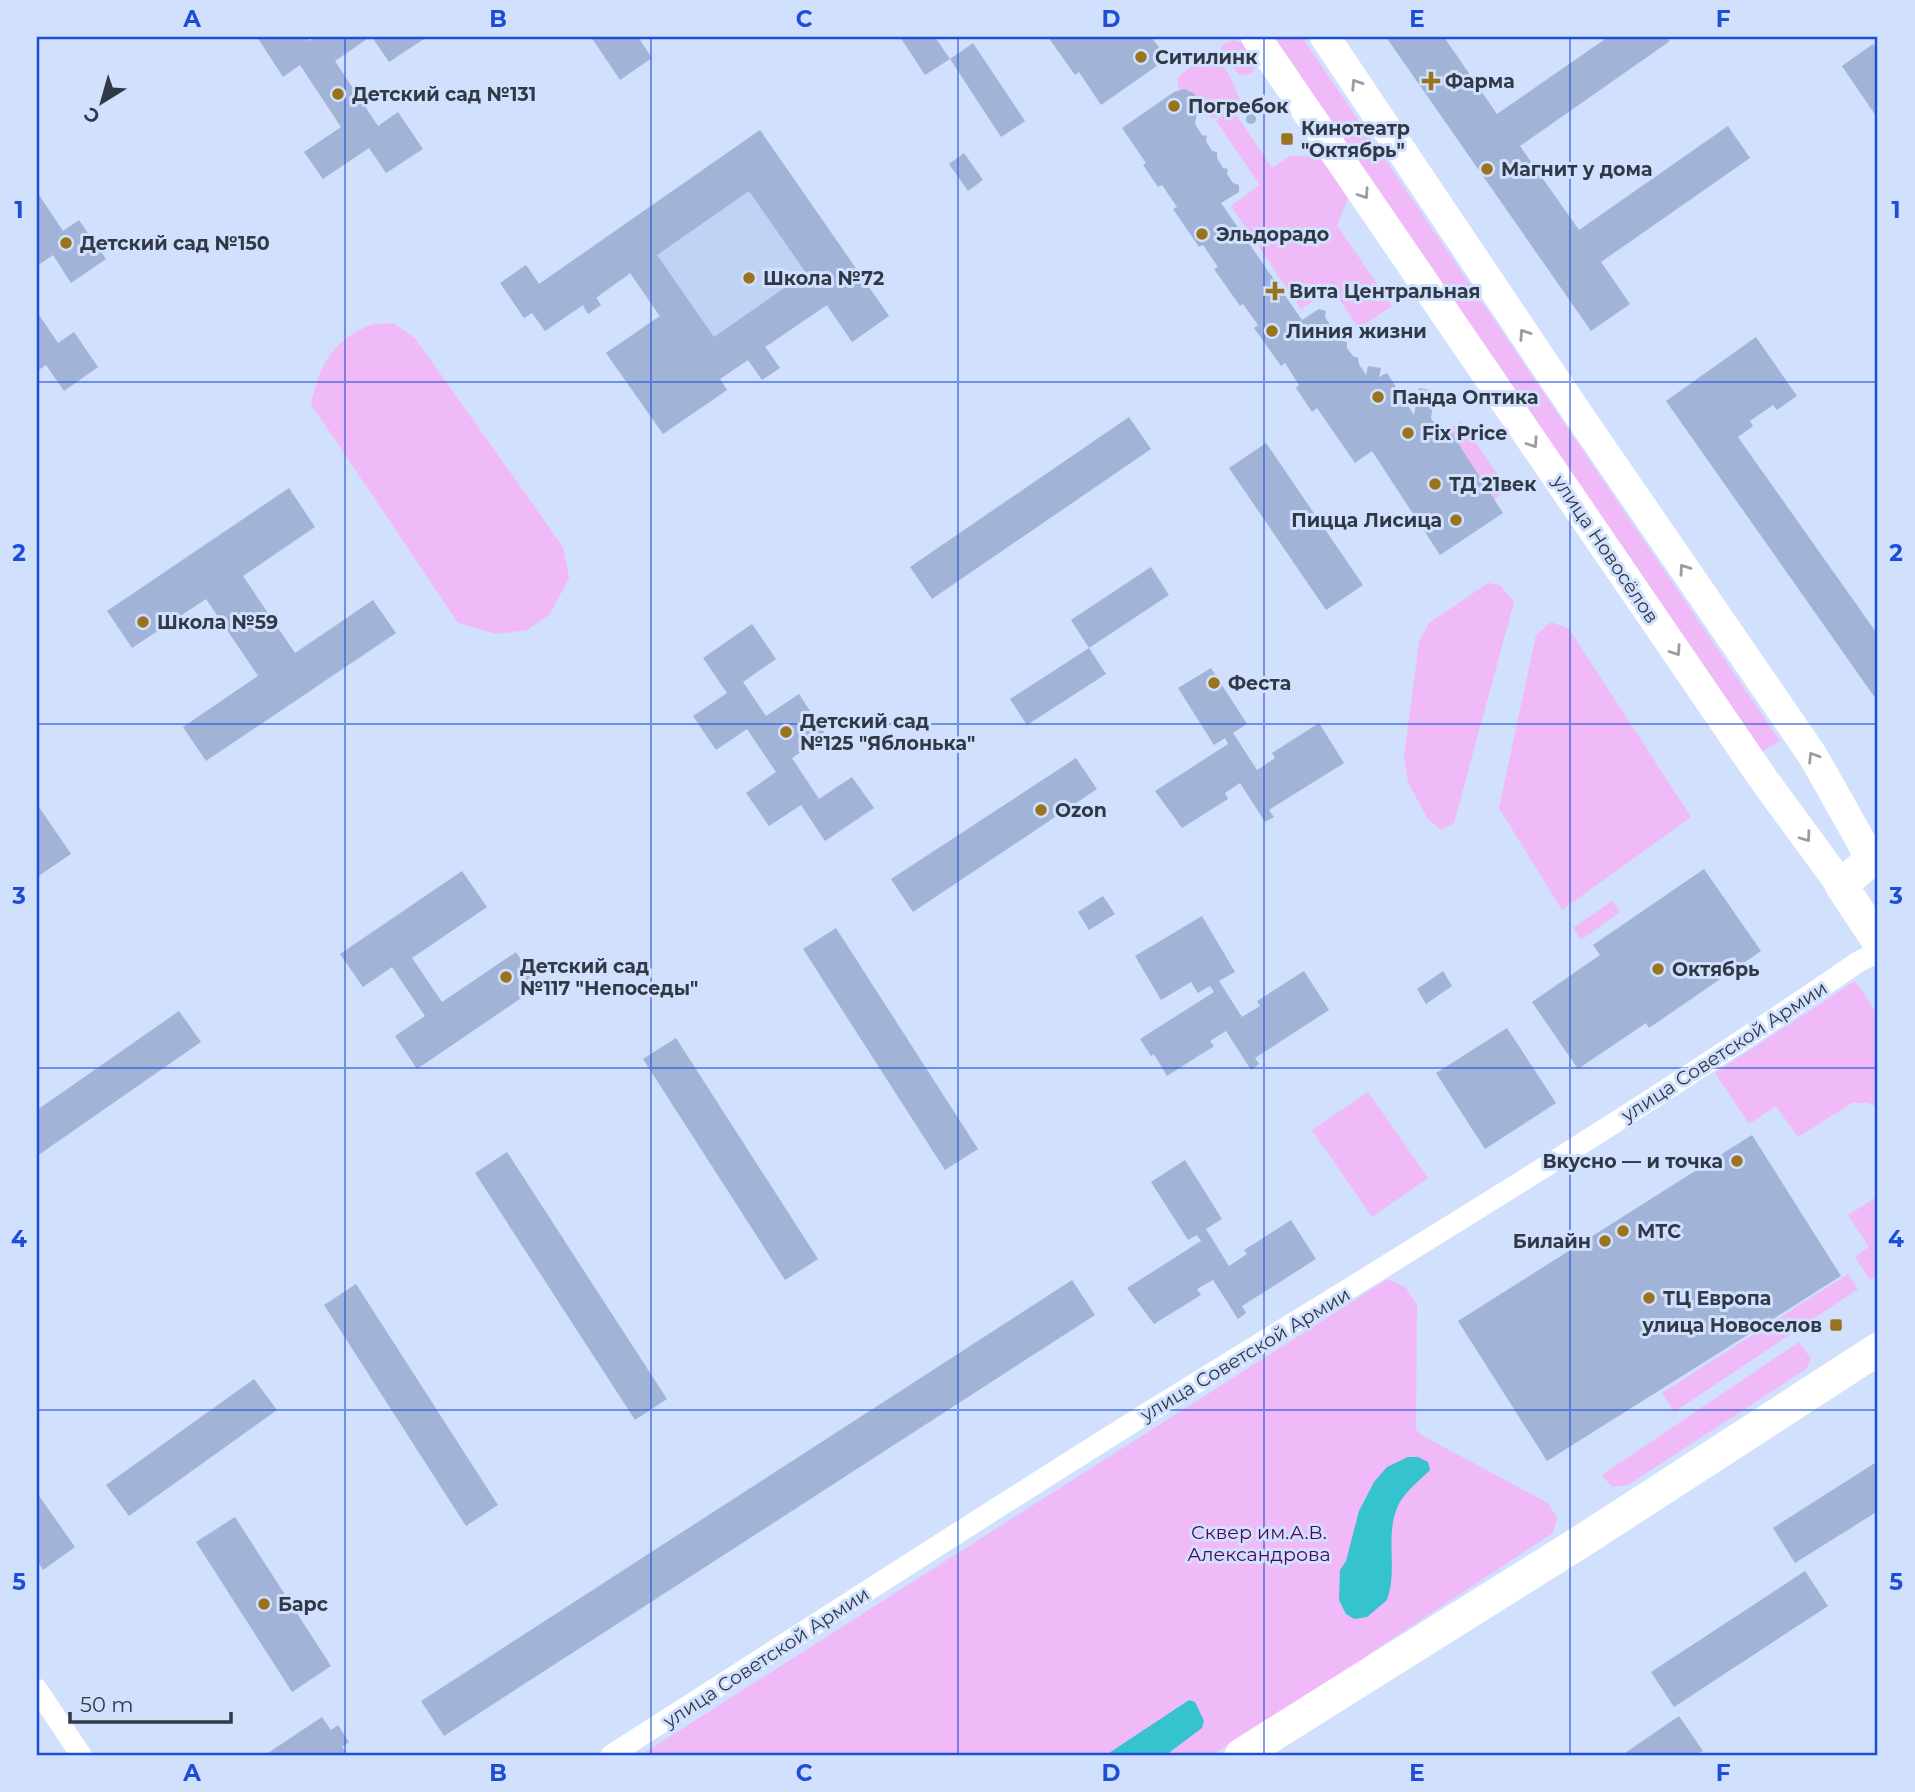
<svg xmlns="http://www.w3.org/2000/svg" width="1915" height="1792" viewBox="0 0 1915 1792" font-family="Montserrat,sans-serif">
  <rect width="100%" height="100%" fill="#d0e0fd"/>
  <path fill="#c0d3f4" d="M760,130l129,186 -37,26 -26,-37 -60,42 14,21 -18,12 -14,-20 -28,19 7,11 -64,44 -57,-81 53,-37 -28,-42 -35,23 5,8 -13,9 -6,-8 -37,25 -13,-18 -8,5 -24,-35 26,-18 13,19z"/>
  <path fill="#f0b9f8" d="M1271,37h31l478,704 -19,11z
    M1232,40l10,2 15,22 -6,10 -12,1 -18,-23v-6z
    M1205,55c21,3 29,30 36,48l-8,7 39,58 18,-12 35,1 25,36 -13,32 55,81 -33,22 -27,-39 -31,20 -70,-103 29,-21 -44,-64 7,-6 -10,3 -15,-6 -1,-15 -8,-7h-10l-2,-12z
    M393,323l22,15 148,209 6,31 -19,36 -23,16 -31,4 -38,-11 -147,-219c8,-36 19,-61 55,-77 7,-4 19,-3 27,-4z
    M1461,421l47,69 -14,9 -45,-70z
    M1488,583l12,2 14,17 -60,221 -13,7 -14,-12 -19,-36 -4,-26 15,-114 10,-19z
    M1551,622l18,7 122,188 -129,93 -63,-102 37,-173z
    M1612,901l8,11 -39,28 -8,-12z
    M1855,981l23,34v92l-10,-4h-16l-54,34 -22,-31 -27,18 -34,-51z
    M1368,1092l60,86 -56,39 -60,-87z
    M1878,1196v78l-8,6 -15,-23 14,-10 -21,-32z
    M1848,1274l10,15 -184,123 -12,-19z
    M1388,1279l18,9 11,17 -1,125 7,6 125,67 9,15 -4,15 -178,117 -21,16 -142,89h-571z
    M1799,1342l12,17 -5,10 -178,116 -16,2 -10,-12z"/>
  <path fill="#35c3ce" d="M1408,1457h10l10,5 2,8c-11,11 -27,23 -33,38 -12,29 1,62 -10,92l-20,17 -13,2 -8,-5 -7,-14 1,-30 6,-9 13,-50 15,-29 13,-15z
    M1189,1700l6,2 9,19 -2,7 -36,27h-60z"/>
  <path fill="#a1b4d7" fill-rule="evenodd" d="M257,37h49l3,4 6,-4h55l-35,24 43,65 20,-14 25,37 -37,24 -17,-25 -46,31 -19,-27 37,-25 -41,-62 -17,12z
    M372,37h51l1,2 -35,23z
    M591,37h47l14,21 -32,22z
    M900,37h35l15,22 23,-16 52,78 -24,16 -51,-78 -25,16z
    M1048,37h81l11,2 4,-2h7l11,14v7l-1,5 -60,42 -22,-33 -4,3z
    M1386,37h58l53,77 111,-77h58l4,4 -150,105 59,84 149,-104 22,32 -149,104 29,42 -39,27z
    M1873,44l5,7v68l-36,-53z
    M1184,89l10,4 5,9 -4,22 7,11 5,1 -1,5 6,10 5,1v6l6,10 5,1 -1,5 6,9 6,2v7l-18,11 81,117 17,-11 7,2 -1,6 5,8 6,1 -1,5 7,10 5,1v6l6,8 5,2 1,6 7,11 2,-9 13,2 -2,9 8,-4 27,42 5,-27 16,3 -4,27 10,16 8,-5 54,84 -63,42 -68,-104 -17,12 -38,-55 -5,4 -16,-24 3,-3 -14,-22 -4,3 -27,-38 4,-3 -15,-21 -3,2 -26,-37 4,-2 -15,-22 -4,2 -26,-38 4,-2 -15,-22 -4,2 -15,-22 3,-2 -24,-35 52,-36z
    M1246 119a5 5 0 1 1 10 0a5 5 0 1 1-10 0Z
    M760,130l129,186 -37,26 -25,-37 -62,42 15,21 -18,12 -14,-20 -28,19 7,11 -64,44 -57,-81 54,-37 -30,-43 -34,25 5,7 -13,9 -5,-9 -38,26 -13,-18 -8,5 -24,-35 26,-18 13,19zM749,191l57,82 -92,64 -57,-82z
    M964,153l19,27 -15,11 -19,-27z
    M37,192l26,39 16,-11 27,39 -35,24 -18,-28 -16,11z
    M37,312l21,31 16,-11 24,35 -34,24 -18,-26 -9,6z
    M1756,337l41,59 -20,14 -4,-5 -23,16 3,5 -15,11 140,198v67l-212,-301z
    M1129,417l22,32 -219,150 -22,-32z
    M1266,443l97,142 -37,25 -97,-142z
    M289,488l26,39 -72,49 52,77 78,-53 23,33 -190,128 -23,-34 75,-51 -52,-77 -74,49 -25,-37z
    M1151,567l18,28 -80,53 -18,-28z
    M752,624l24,35 -33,23 23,34 33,-22 27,41 -34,23 27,41 33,-22 22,31 -49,33 -24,-36 -32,21 -23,-33 30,-21 -29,-43 -31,21 -23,-34 34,-23 -24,-35z
    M1089,648l17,26 -79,51 -17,-26z
    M1211,668l36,56 -14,9 24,37 18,-12 -3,-5 47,-30 25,40 -75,47 5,7 -9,5 -25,-39 -15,10 3,6 -46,29 -27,-37 73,-47 -3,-6 -11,7 -36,-57z
    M1076,758l21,31 -184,123 -22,-33z
    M37,804l34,50 -34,23z
    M1704,869l57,82 -112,77 -3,-5 -68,46 -46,-67 68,-47 -7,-10z
    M462,871l25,36 -75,51 30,44 74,-50 23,34 -122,83 -22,-33 30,-20 -33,-49 -29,20 -23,-33z
    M1103,896l12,18 -26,16 -11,-18z
    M1202,916l33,56 -16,9 23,36 18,-11 -3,-5 47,-30 25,39 -74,48 4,6 -8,6 -25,-39 -16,10 4,5 -47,30 -13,-22 -3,2 -11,-17 74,-47 -4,-6 -12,7 -7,-11 -30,18 -26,-44z
    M836,928l142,221 -33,21 -142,-221z
    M1443,971l9,15 -26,18 -9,-15z
    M179,1011l22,31 -164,114v-46z
    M1507,1028l49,75 -71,46 -49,-76z
    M676,1038l142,221 -33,21 -142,-221z
    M1752,1135l89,141 -294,185 -89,-140z
    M507,1152l160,247 -32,21 -160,-247z
    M1185,1160l37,59 -16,10 23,37 18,-12 -3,-4 47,-30 25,39 -74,47 4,7 -8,6 -25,-39 -16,9 4,6 -47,29 -27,-36 74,-47 -4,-6 -9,5 -37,-58z
    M1072,1280l23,35 -651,421 -23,-35z
    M356,1284l142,221 -32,21 -142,-221z
    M254,1379l23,31 -148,106 -23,-31z
    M1878,1461v50l-83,52 -22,-35z
    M37,1493l38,54 -32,23 -6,-10z
    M235,1517l96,149 -39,26 -96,-150z
    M1805,1571l23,35 -154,101 -23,-35z
    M1679,1716l24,35 -7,4h-74z
    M322,1717l9,13 7,-5 11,17 -7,5 4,5 -5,3h-76z"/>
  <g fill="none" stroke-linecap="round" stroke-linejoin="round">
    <path stroke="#fff" stroke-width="21" d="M37,1689l44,66
      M611,1755c184,-117 366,-236 551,-351 234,-145 469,-286 696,-442l20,-10"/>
    <path stroke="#fff" stroke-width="30" d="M1256,37l508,743 77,105
      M1325,37l253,377 235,342 58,103"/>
    <path stroke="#fff" stroke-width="33" d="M1878,854l-37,31 37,56
      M1241,1755l344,-216 293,-190"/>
  </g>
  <defs><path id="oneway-chevron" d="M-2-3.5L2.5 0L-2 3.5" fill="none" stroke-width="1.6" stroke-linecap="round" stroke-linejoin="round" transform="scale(1.75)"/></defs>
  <g stroke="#989ca3">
    <use href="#oneway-chevron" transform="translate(1356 84) rotate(-123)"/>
    <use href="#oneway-chevron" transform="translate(1364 194) rotate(56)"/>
    <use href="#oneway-chevron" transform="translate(1524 334) rotate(-124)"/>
    <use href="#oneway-chevron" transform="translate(1533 443) rotate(56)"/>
    <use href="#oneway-chevron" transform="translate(1684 569) rotate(-125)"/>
    <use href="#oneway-chevron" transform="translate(1676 651) rotate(56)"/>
    <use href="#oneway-chevron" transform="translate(1813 757) rotate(-122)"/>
    <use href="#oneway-chevron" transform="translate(1806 837) rotate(54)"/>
  </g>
  <path fill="none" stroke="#1d4ed8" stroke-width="2" stroke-opacity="0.55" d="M345,37v1718M651,37v1718M958,37v1718M1264,37v1718M1570,37v1718M37,382h1841M37,724h1841M37,1068h1841M37,1410h1841"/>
  <g fill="#99731e" stroke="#d0e0fd" stroke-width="2.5">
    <circle cx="1141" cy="57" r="7"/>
    <path d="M1427.5 70.5h7v7h7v7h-7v7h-7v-7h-7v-7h7z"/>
    <circle cx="338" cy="94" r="7"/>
    <circle cx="1174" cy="106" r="7"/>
    <rect x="1280" y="132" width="14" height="14" rx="3.5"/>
    <circle cx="1487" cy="169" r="7"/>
    <circle cx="1202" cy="234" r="7"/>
    <circle cx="66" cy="243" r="7"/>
    <circle cx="749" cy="278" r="7"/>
    <path d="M1271.5 280.5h7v7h7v7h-7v7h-7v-7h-7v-7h7z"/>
    <circle cx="1272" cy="331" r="7"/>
    <circle cx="1378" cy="397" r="7"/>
    <circle cx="1408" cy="433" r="7"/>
    <circle cx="1435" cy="484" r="7"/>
    <circle cx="1456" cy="520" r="7"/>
    <circle cx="143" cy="622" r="7"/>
    <circle cx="1214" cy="683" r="7"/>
    <circle cx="786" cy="732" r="7"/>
    <circle cx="1041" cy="810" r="7"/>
    <circle cx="1658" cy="969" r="7"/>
    <circle cx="506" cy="977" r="7"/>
    <circle cx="1737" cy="1161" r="7"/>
    <circle cx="1623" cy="1231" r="7"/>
    <circle cx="1605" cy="1241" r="7"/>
    <circle cx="1649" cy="1298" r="7"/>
    <rect x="1829" y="1318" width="14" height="14" rx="3.5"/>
    <circle cx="264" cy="1604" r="7"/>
  </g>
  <g text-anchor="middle" stroke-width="6" stroke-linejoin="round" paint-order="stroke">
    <g font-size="19" font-weight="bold" fill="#313947" stroke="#d0e0fd" text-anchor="start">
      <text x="1155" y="64">Ситилинк</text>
      <text x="1445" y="88">Фарма</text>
      <text x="352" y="101">Детский сад №131</text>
      <text x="1188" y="113">Погребок</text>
      <text x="1301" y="135">Кинотеатр<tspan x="1301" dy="22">"Октябрь"</tspan></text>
      <text x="1501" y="176">Магнит у дома</text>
      <text x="1216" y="241">Эльдорадо</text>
      <text x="80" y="250">Детский сад №150</text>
      <text x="763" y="285">Школа №72</text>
      <text x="1289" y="298">Вита Центральная</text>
      <text x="1286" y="338">Линия жизни</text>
      <text x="1392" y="404">Панда Оптика</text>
      <text x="1422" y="440">Fix Price</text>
      <text x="1449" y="491">ТД 21век</text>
      <text x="1442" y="527" text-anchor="end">Пицца Лисица</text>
      <text x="157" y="629">Школа №59</text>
      <text x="1228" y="690">Феста</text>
      <text x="800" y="728">Детский сад<tspan x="800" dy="22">№125 "Яблонька"</tspan></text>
      <text x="1055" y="817">Ozon</text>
      <text x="520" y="973">Детский сад<tspan x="520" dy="22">№117 "Непоседы"</tspan></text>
      <text x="1672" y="976">Октябрь</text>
      <text x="1723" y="1168" text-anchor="end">Вкусно — и точка</text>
      <text x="1637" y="1238">МТС</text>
      <text x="1591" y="1248" text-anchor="end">Билайн</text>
      <text x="1663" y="1305">ТЦ Европа</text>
      <text x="1822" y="1332" text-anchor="end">улица Новоселов</text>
      <text x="278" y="1611">Барс</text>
    </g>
    <g font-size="19" fill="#313947" stroke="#d0e0fd">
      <text transform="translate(1606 549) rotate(56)" y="7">улица Новосёлов</text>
      <text transform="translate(1724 1051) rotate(-33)" y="7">улица Советской Армии</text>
      <text transform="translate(1245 1354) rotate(-31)" y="7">улица Советской Армии</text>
      <text transform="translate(766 1657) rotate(-33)" y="7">улица Советской Армии</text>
    </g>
    <g font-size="19" fill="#4e0457" stroke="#d0e0fd">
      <text x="1259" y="1539">Сквер им.А.В.<tspan x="1259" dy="22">Александрова</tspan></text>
    </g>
  </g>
  <rect width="1915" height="1792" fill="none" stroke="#d0e0fd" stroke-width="77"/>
  <g transform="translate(102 102) rotate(217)" stroke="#d0e0fd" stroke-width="5" paint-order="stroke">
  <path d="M0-5L12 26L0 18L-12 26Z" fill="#313947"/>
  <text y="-10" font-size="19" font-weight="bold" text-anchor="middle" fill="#313947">С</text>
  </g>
  <path d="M70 1712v10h161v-10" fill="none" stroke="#313947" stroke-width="3.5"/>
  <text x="80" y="1712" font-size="21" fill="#313947" stroke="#d0e0fd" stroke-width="5" paint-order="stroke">50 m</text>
  <rect x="38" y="38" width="1838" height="1716" fill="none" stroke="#1d4ed8" stroke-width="2.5"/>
  <g font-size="23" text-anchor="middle" font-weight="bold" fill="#1d4ed8">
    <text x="192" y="27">A</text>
    <text x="498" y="27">B</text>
    <text x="804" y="27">C</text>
    <text x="1111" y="27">D</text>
    <text x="1417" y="27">E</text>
    <text x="1723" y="27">F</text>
    <text x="19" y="218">1</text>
    <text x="1896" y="218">1</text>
    <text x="19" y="561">2</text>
    <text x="1896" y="561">2</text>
    <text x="19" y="904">3</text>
    <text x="1896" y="904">3</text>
    <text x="19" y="1247">4</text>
    <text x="1896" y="1247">4</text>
    <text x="19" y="1590">5</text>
    <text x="1896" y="1590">5</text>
    <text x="192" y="1781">A</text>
    <text x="498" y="1781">B</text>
    <text x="804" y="1781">C</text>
    <text x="1111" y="1781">D</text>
    <text x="1417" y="1781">E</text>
    <text x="1723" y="1781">F</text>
  </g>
</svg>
